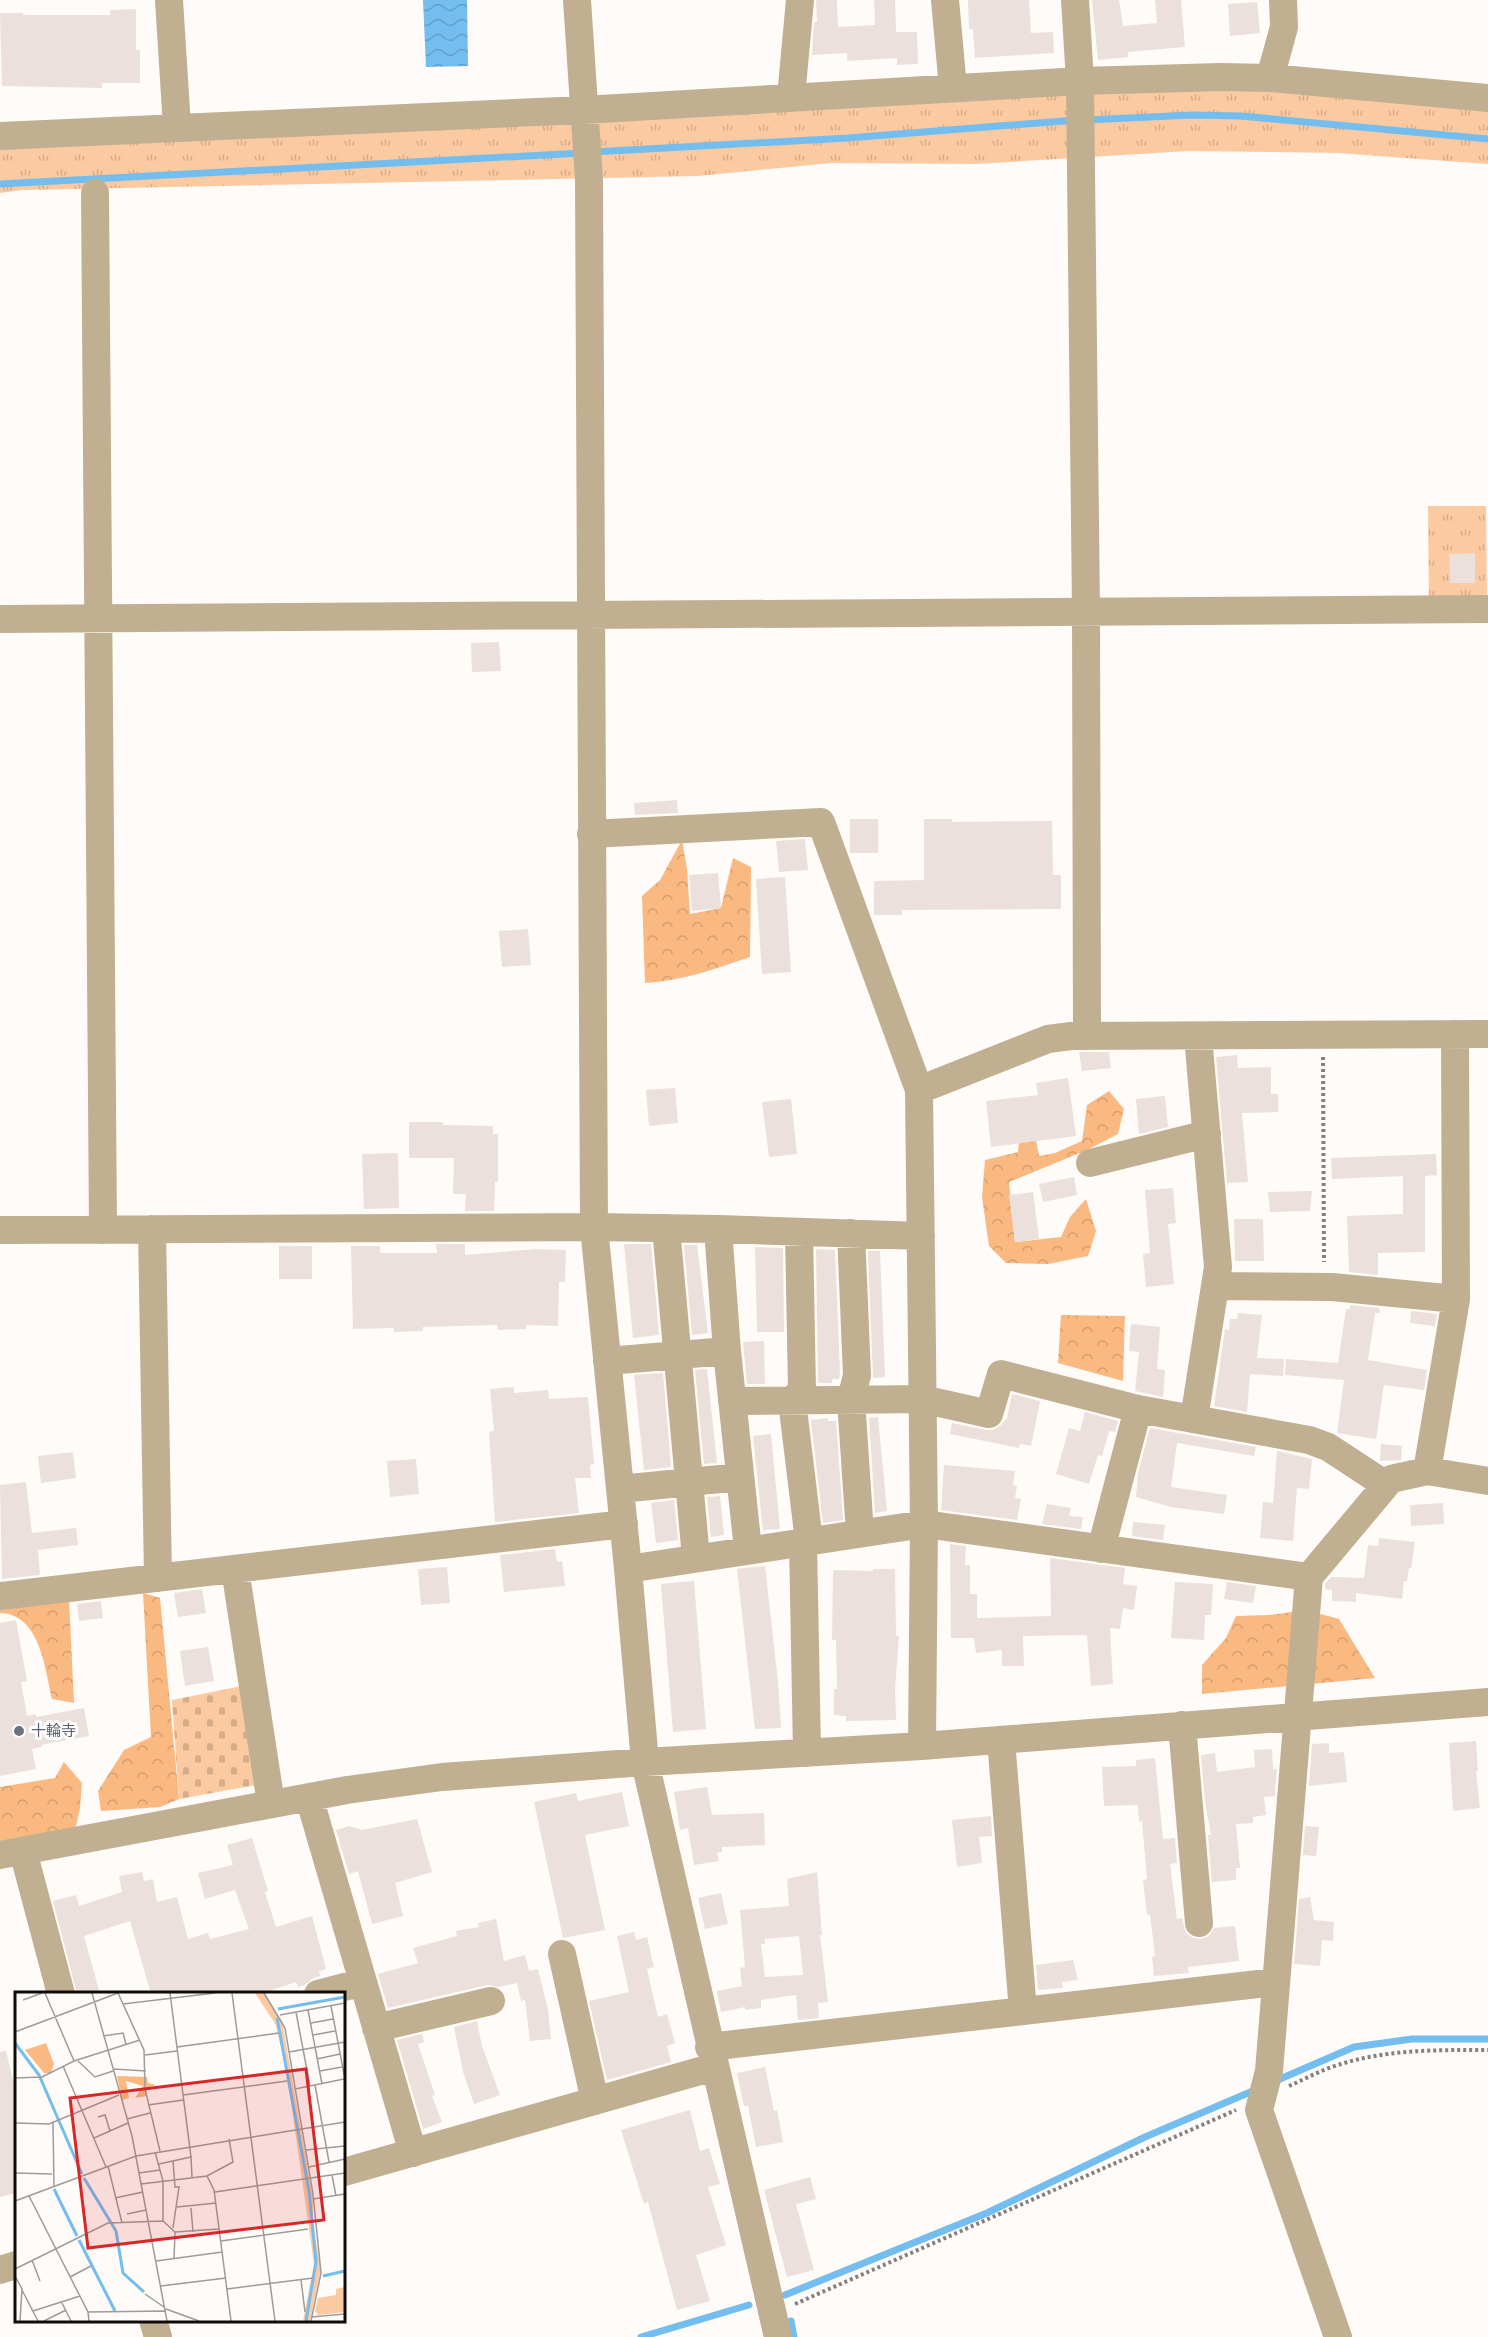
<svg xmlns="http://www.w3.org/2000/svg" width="1488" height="2337" viewBox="0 0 1488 2337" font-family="Arial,'Noto Sans JP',sans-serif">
  <defs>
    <pattern id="grass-tufts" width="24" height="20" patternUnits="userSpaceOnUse" patternTransform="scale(1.5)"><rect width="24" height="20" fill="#fccaa0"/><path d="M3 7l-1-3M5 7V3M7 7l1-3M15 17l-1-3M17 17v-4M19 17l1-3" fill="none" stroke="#d7ac88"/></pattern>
    <pattern id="forest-crowns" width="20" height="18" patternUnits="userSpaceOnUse" patternTransform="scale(1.5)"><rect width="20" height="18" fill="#f9b981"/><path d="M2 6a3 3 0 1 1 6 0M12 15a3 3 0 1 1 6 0" fill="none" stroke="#d49e6e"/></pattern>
    <pattern id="cemetery-stones" width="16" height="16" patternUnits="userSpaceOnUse" patternTransform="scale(1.5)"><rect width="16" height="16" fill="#fccaa0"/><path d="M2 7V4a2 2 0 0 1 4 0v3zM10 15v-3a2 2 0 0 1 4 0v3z" fill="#d7ac88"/></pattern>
    <pattern id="water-waves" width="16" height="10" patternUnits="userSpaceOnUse" patternTransform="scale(1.5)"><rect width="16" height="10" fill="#73bdef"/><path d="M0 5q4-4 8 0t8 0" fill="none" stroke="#62a1cc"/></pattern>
  </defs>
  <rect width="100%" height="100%" fill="#fffbf8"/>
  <path fill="url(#grass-tufts)" d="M1261,78l227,29v57l-150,-11 -150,-2 -213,13 -144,-1 -133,13 -675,14 -23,3v-57z
    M1428,506h58l1,103h-58z"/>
  <path fill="url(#forest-crowns)" d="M682,840l5,29 3,45 31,-6 12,-50 18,9 -1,90c-35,12 -68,24 -105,26l-3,-87 18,-16z
    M1109,1091l15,18 -6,25 -31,16 -78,32 6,60 46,-5 9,-20 16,-18 10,32 -8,25 -40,8 -42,-1 -17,-17 -7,-49 3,-37 33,-8 4,-39 8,-5 9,48 16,-3 27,-12 5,-36z
    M1061,1315l64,1 -2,65 -65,-18z
    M68,1579l6,124 -22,-4c-7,-31 -12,-85 -52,-86v-29z
    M143,1593l17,5 19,201 -19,8 -59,4 -3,-20 26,-41 27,-13z
    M1306,1610l33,9 36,59 -173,16v-29l24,-27 10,-22 34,-1z
    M64,1762l18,21 -2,25 -5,23 -75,10v-54l55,-9z"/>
  <path fill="url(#cemetery-stones)" d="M242,1686l14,99 -77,14 -7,-99z"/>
  <path fill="url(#water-waves)" d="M423,0h44l1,66 -42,1z"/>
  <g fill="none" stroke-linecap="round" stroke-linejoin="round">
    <path stroke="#73bdef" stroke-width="7" d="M1087,120l105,-5 49,1 247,23
      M593,152l255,-14 228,-18
      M0,184l582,-31
      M1273,2082l81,-35 58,-8h76
      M785,2295l202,-82 158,-76 110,-47
      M791,2321l3,16
      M641,2337l108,-32"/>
  </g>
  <path fill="#ebe0db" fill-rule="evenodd" d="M816,0h21l1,27 37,-2 -1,-25h21l1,32h21l1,32 -21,1v-7l-50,3v-8l-35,2 2,-33h3z
    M968,0h61l2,33 22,-1 1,21 -79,5 -2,-29h-4z
    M1092,0h27l4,26 34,-3 -2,-23h26l4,47 -57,5v5l-30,3z
    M1257,2l3,31 -30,3 -2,-32z
    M136,9v41h4v33h-38v5l-100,-2 -2,-73h23v2h87v-5z
    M1475,553v30h-25l-1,-29z
    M499,642l2,29 -29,1 -1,-29z
    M677,800l1,13 -43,2 -1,-12z
    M850,819h28v34h-28z
    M924,819h28v3l100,-1 1,54h8v34l-159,1v5h-28v-34l50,-1z
    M805,839l3,31 -29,2 -3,-31z
    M718,873l3,35 -29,3 -3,-36z
    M785,877l6,95 -29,2 -6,-95z
    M528,929l3,36 -29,2 -3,-36z
    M1079,1052h30l2,16 -29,3z
    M1237,1055l1,13 33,-1v27h7v18l-36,1 6,69 -21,1 -11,-126z
    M1068,1078l8,58 -85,11 -5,-46 52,-6 -2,-12z
    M675,1088l3,35 -29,3 -3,-36z
    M1165,1096l3,31 -29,7 -3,-35z
    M791,1099l6,55 -28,3 -7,-55z
    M409,1122h34v3l50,1v8h5v48h-3l-1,29h-29l1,-17h-13l1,-36h-45z
    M398,1153l1,55 -35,1 -2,-55z
    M1436,1154l1,21 -12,1v76l-47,1v22l-29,-3 -2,-56 56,-2v-38l-71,3 -1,-21z
    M1074,1177l3,18 -34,7 -4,-18z
    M1173,1188l3,35 -8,1 6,60 -28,3 -3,-33 7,-1 -5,-63z
    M1312,1191l-2,20 -40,1 -2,-20z
    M1033,1192l6,47 -24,3 -6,-47z
    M1234,1219h29l1,42h-29z
    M436,1244h29v11l71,-6 30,1 -1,32h-6l-1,44 -32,-1v4l-28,1 -1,-5 -74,2v4l-29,1v-4l-41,1 -2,-83h29v7h57z
    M624,1244h27l8,91 -26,3z
    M684,1245h13l11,88 -16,2z
    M279,1246h33v33h-33z
    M755,1247l28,1 1,84h-27z
    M816,1249l19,1 5,123 -1,6h-7v4h-14z
    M868,1251h12l5,126 -12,1z
    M1350,1305l29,3 1,5h-5l-7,47 59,10 -3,20 -40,-5 -8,54 -39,-6 7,-53 -59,-5 1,-16 52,4 8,-54h4z
    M1411,1311l26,3 -2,12 -25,-3z
    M1238,1313l24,2 -5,43 27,1 -1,17 -33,-2 -3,38 -33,-6 11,-77 4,1 1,-11h7z
    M1131,1324l29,3 -3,42 8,1 -2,27 -28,-6 4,-39 -10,-1z
    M764,1341l1,43h-18l-4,-42z
    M707,1369l10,94 -13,1 -9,-94z
    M663,1373l8,94 -27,3 -10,-95z
    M514,1387v6l34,-3 1,9 39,-2 6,67 -4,1 1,13h-16l4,35 -84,9 -6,-90 5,-1 -4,-42z
    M1012,1394l28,7 -9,45 -11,-2 -1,4 -69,-14 2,-11 34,7h7l7,-4 7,-8z
    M1085,1412l33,9 -3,11 -6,-1 -7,25 -4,-1 -9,29 -33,-10 13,-46 11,3z
    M878,1417l9,94 -12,2 -6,-95z
    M828,1418v3h8l7,99 -20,3 -12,-103z
    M1150,1428l106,19 -2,9 -77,-13 -6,44 56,8 -3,19 -53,-7 -35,-10 2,-24z
    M771,1434l9,95 -17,1 -10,-94z
    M1381,1444l21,2 -1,14 -21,1z
    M1277,1451l35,8 -3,30 -12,-1 -4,53 -33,-3 3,-36 10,1z
    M73,1452l3,26 -35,5 -3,-27z
    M416,1459l3,35 -29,3 -3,-36z
    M944,1465l71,6 -2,14 4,1 -2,12 6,1 -4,21 -76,-10z
    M26,1482l6,51 44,-5 2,17 -40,5 2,25 -38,4 -2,-94z
    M720,1496l4,39 -13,2 -4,-40z
    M674,1500l4,40 -22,3 -5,-40z
    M1443,1503l1,21 -33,2 -1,-21z
    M1047,1504l24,4 -2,8 14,1 -2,12 -39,-5z
    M1133,1522l32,3 -2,15 -31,-4z
    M1379,1538l36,4 -4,26h-2l-2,13h-3l-2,18 -46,-6v9l-24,-1v-11l-7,-1v-5l6,-7 33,1 4,-33 10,1z
    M950,1544l16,2 -1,19h5v29h7v24l74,-2 -1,-58 75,10 -2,16 14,2 -3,24 -11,-2 -3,21 -10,-1 3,56 -22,2 -4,-51 -64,1 1,30h-22v-16l-26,3 -2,-15h-23z
    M555,1549l2,13 5,-1 3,25 -61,6 -4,-37z
    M765,1566l13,116 3,46 -26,1 -18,-160z
    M447,1567l3,36 -29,2 -3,-36z
    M873,1569h22l1,67h3l-4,53 1,31 -50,1v-5l-12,-1v-26h3l-1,-49h-4l1,-70 40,1z
    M694,1581l12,148 -33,3 -12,-148z
    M1175,1582l38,2 -2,31h-6l-1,25 -33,-2z
    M1227,1582l29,4 -3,17 -29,-4z
    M202,1589l4,24 -28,4 -4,-24z
    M101,1601l2,17 -24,3 -2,-17z
    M16,1620l11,61 -6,1 6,34 9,-2v3l48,-9 5,28 -48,9 1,2 -10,2 4,20 -36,7v-153z
    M208,1647l6,34 -29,5 -5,-35z
    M1476,1741l2,30h-2l4,37 -27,3 -4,-68z
    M1329,1743v10l15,-1 3,30 -38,4 3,-42z
    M1272,1749l1,20h4l-2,20v7l-11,1 2,18 -13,2v6l-17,1 4,44h-4v12l-24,2 -4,-47h3l-6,-34 -4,-46 14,-2 2,19 38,-5 -1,-17z
    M1155,1758l8,81 12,-1 2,25 -7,1 7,55 5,-1 4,15 7,5 7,1 9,-3 5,-8 21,-2 4,35 -51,6 1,6 -35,3 -2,-19 3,-1 -5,-42 -3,1 -4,-35 4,-1 -5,-58 -3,1 -1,-17 -34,1 -2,-39 34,-1v-6z
    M707,1787l5,28 52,-2 1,32 -43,2v5l-5,1 2,8 -25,4 -6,-37 -8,2 -6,-38z
    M622,1792l7,34 -44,9 20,95 -42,8 -29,-136 42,-9 2,8z
    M991,1816l1,20 -13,1 3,26 -25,4 -5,-47z
    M417,1819l15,53 -37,11 8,33 -31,8 -14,-53 -9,3 -13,-44 13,-4 13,4z
    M1305,1826l14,1 -3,29 -13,-1z
    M252,1838l16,53 -3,1 11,35 36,-11 14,53 -7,2 1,5 -7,2 -8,7 -7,2 -2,-5 -27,9 -23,3h-95l-21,-73 -46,15 16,58h-23l-24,-93 23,-6 3,11 43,-14 -3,-16 23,-4 2,9 9,-2 4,23 20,-5 11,42 20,-6 2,6 39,-10 -14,-39 -30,9 -7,-26 35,-8 -6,-20z
    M817,1872l5,63h-2l8,67 -10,1 1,15 -21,2 -2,-25 -35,5v8l-16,2v-3l-24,5 -4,-21 25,-5 -2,-18 5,-1 -5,-57 49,-4 -2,-27zM799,1936l4,39 -38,2 -4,-33h4v-5z
    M721,1893l7,31 -23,5 -7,-31z
    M1310,1897l4,23 20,2 -1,19 -11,-1 -2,26 -26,-2 5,-65z
    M496,1919l8,42 21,-6 4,16 9,-2 10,41 3,29 -21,2 -5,-41 -4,1 -4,-18 -18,4 -12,-2 -99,23 -10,-34 40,-11 -5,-15 44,-12 -1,-5 23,-4 -1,-4z
    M634,1932l2,8 11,-3 7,30 -7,2 11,48 9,-3 8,29 -8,3 4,16 -64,18 -18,-79 40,-9 -12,-56z
    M1073,1960l5,20 -16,2 1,6 -25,2 -2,-25z
    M477,2021l5,25 18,49 -26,9 -11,-32 -9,-45z
    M422,2034l2,8 -6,2 17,51 -3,1 10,26 -19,7 -26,-89z
    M6,2051l10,41v101l-16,4v-145z
    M765,2067l9,44 3,-1 6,32 -27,5 -8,-41h-4l-7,-33z
    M690,2110l10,41 9,-3 11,36 -12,3 18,58 -30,10 14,46 -33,9 -29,-108 -4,2 -23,-74z
    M810,2177l6,22 -20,5 18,66 -27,7 -23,-87z"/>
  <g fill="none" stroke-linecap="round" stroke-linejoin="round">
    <path stroke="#83807d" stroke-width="4" stroke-dasharray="3 3" stroke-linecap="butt" d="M1323,1057l1,205
      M1289,2086c14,-6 28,-14 43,-19 51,-18 103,-17 156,-17
      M795,2304l441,-194"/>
    <path stroke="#c0b091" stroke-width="28" d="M169,0l8,127
      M577,0l12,180 5,1047 34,342 17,193 133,575
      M945,0l8,88
      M1075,0l5,81 6,531 1,424
      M1270,78l14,-51 -1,-27
      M791,97l9,-97
      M0,136l583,-26 497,-29 141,-4 49,1 218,20
      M95,193l8,1037
      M0,619l1488,-10
      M591,834l230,-12 98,268 5,434 -2,222
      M919,1090l129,-51 23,-3 417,-2
      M1090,1163l117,-29
      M666,1228l30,330
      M152,1229l6,349
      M0,1230l594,-3 124,2
      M799,1232l3,158 -10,11 17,140
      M851,1233l6,142 -6,25 9,133
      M1215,1286l117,1 124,12
      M607,1361l120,-10
      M732,1401l190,-2 67,15 12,-40 137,35 171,31 19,7 58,38
      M1194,1419l24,-152 -20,-231
      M1427,1471l29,-172 -1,-265
      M620,1489l120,-12
      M803,1542l4,211
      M1101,1549l37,-140
      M748,1550l-21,-199 -9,-122 203,7
      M235,1569l36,235
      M628,1569l296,-45 385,53
      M0,1596l624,-72
      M1182,1725l17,198
      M1001,1740l22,271
      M309,1797l104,356
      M23,1851l38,143
      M0,1855l347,-65 95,-13 203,-15 277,-16 566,-44
      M562,1954l33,147
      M318,1994l45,-12
      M376,2028l115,-27
      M709,2047l567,-65
      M344,2172l370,-105
      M0,2270l16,-5
      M153,2320l5,17
      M1338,2337l-79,-227 10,-39 40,-494 82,-98 36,-8 61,10"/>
  </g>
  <circle fill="#6b7280" stroke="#fff" stroke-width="2" cx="19" cy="1731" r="6"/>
  <g text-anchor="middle" stroke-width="6" stroke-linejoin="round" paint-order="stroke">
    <g font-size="15" fill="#5b616d" stroke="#fff" text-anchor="start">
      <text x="31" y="1736">十輪寺</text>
    </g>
  </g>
  <g transform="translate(15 1992)">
    <rect width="330" height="330" fill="#fffbf8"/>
    <path d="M240,1h9l18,28 31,177v28l8,42 -11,53h-7l11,-57 -27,-190 -11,-49z" fill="#fccaa0"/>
    <path d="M31,51l8,21 -3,9h-7l-19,-23zM102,84l30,1 1,6 8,2 -10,3 1,8 -12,2 8,-12 -17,-5 3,17 -7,2z" fill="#f9b981"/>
    <path d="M330,295v25l-27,3 -3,-4 3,-13 18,-3v-6z" fill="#fccaa0"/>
    <path fill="none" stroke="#73bdef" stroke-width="3" d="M263,17l67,-12M262,26l32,173 7,71 -10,59M0,51l24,32 43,99M69,186l32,53 7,42 21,19M39,197l23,47M64,248l36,71M308,284l22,-5"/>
    <path fill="none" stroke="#9f9b98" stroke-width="1.5" d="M30,1l29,68M77,1l40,143 35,185M103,1l26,57 1,39 15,62M155,1l21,164M217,1l43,328M249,1l21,35 28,166 8,79 -10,48M8,8l19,-7M108,12l92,-11M316,14l14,73M293,18l14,74M281,20l14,74M265,23l65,-12M296,31l22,-4M0,40l103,-39M298,43l22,-4M88,44l20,-3 3,11M162,55l102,-14M274,60l56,-10M130,63l32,-4M302,67l23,-5M63,69l17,16 18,-6M48,74l43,101M98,77l33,2M305,79l22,-4M0,86l27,-1 32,-16 66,-21M300,93l14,77M280,97l49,-10M168,103l104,-14M133,113l35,-5M83,125l7,-2 5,16M112,127l23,-6M0,131l34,1 70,-29M38,131l1,63M79,146l34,-15M291,158l39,-4M140,160l8,29v40M144,172l32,-7 1,20M93,174l14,57M294,175l36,-8M0,181l37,1M124,181l21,-3M317,183l4,21M192,184l7,14 17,131M126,192l66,-8 26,-14 -4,-23M200,200l130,-19M14,204l59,116 1,9M100,206l28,-6M298,207l32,-5M0,209l121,-45 209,-34M162,215l39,-4M176,216l2,24M112,222l19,-4M158,236l6,-41h-4l-2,-26M160,240l44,-3M206,249l87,-12M17,268l8,21M141,269l66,-9M0,277l93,-46 55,-2 12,11 -1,27M0,284l7,13 -2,32M55,285l21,-11M286,288l4,32M146,294l65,-8M212,297l86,-11M7,298l16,31M130,302l19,13M46,309l10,20M151,317l33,12M18,319l47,-15M73,320l78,-1M296,325l34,-3M29,329l22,-11"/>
    <path fill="#d62828" fill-opacity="0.15" stroke="#d62828" stroke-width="3" d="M291,77l18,151 -236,28 -18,-150z"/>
    <rect width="330" height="330" fill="none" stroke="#0e0b09" stroke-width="3"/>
  </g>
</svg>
